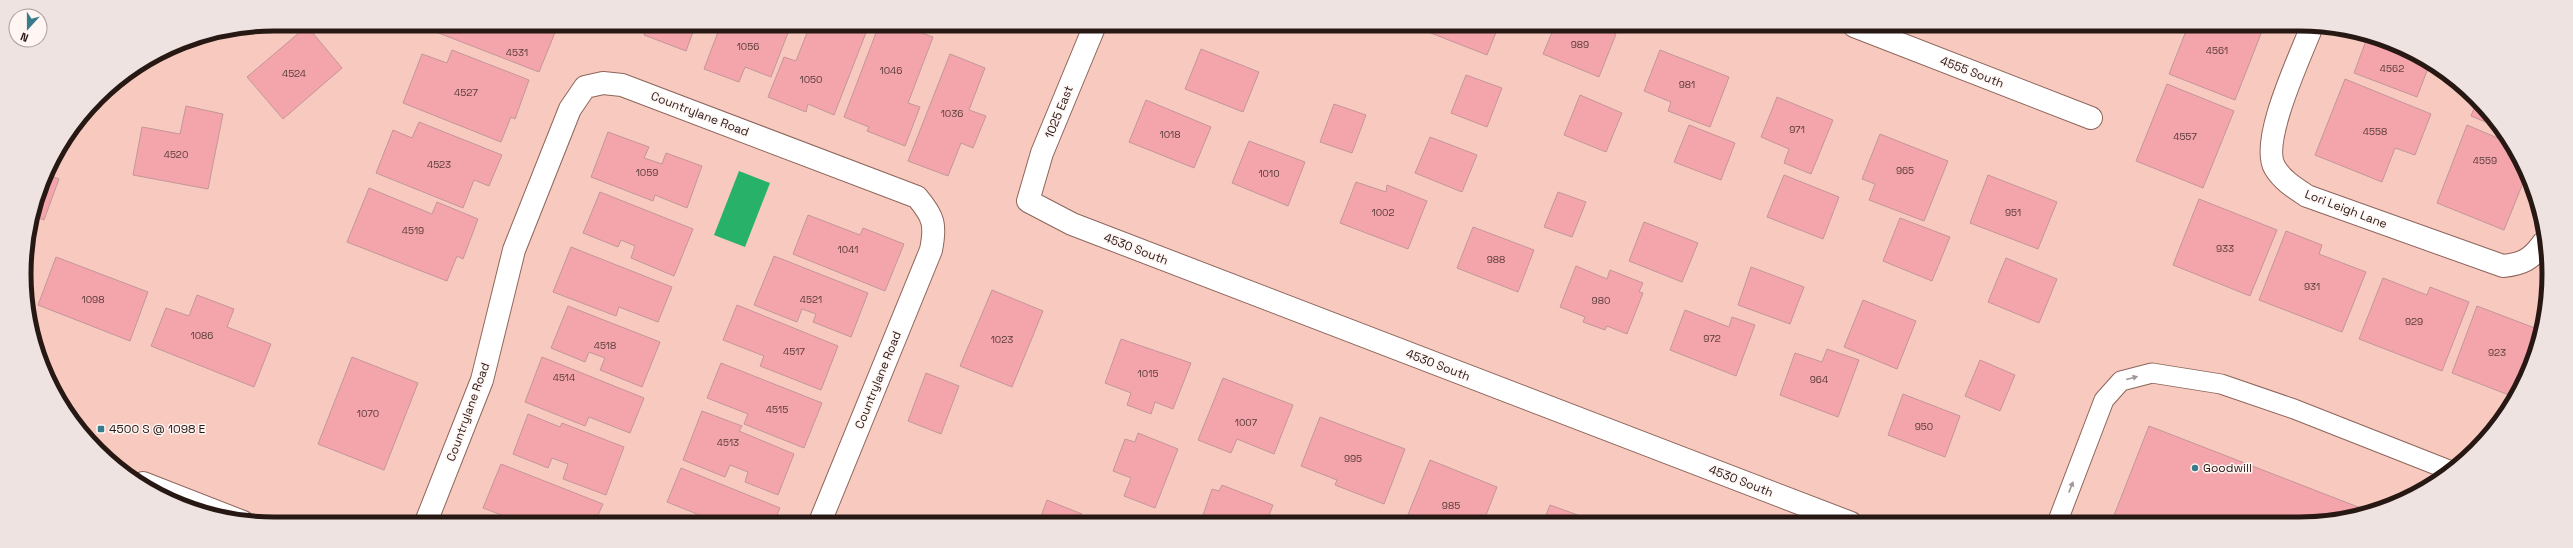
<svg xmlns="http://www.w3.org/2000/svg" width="2573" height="548" viewBox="0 0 2573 548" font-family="'Space Grotesk',sans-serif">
  <rect width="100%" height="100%" fill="#f8cabf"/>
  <path fill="#28b269" d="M739,171l31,12 -25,64 -31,-12z"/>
  <path fill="#f4a5ab" stroke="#c39699" d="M440,24h100l16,6 -17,42 -103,-40z
    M648,24h48l-10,27 -42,-16z
    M721,24l70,1 -20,52 -26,-10 -6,15 -35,-13z
    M810,25h59l-35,90 -26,-11 -2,8 -38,-15 16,-40 12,4z
    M879,25h21l33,12 -25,66 12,4 -15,39 -38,-15 2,-4 -25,-10z
    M1207,25h15l-2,6z
    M1419,25h80l-12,30 -69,-27z
    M1555,25h39l22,9 -17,43 -56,-23z
    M307,26l35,42 -59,51 -36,-42z
    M2115,26h13l-1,5z
    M2188,26h76l-29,74 -66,-26z
    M2367,38l57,19 6,6 -13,34 -63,-24z
    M1201,49l58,23 -16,40 -58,-23z
    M452,50l77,30 -14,39 -4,-2 -10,25 -98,-39 19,-49 25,9z
    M1660,50l69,27 -19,50 -42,-16 3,-9 -27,-11z
    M950,54l35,14 -16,42 17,6 -13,32 -12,-5 -13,33 -40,-15z
    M1466,75l36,13 -15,39 -36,-14z
    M2345,79l86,35 -16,41 -20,-7 -13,34 -67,-27z
    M2167,84l67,27 -31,77 -67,-27z
    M1580,95l42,18 -16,39 -42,-17z
    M1777,97l56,23 -22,54 -27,-11 5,-14 -28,-12z
    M1146,100l65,27 -17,41 -65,-26z
    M2476,103l21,19 3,6 -29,-12z
    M1334,104l32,11 -14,38 -32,-11z
    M186,106l37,8 -15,75 -75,-14 9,-48 38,7z
    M86,114l-5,13 -3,-1z
    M419,122l83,33 -13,31 -15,-6 -11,28 -87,-35 17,-43 19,8z
    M1689,125l46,18 -14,37 -47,-18z
    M2467,125l40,17 18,36 -21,52 -67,-27z
    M608,132l41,15 -5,11 18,6 4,-11 36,13 -15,42 -32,-13 -2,6 -62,-24z
    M1880,134l68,27 -24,60 -55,-21 6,-16 -13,-5z
    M1430,137l47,18 -15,37 -47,-19z
    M1249,141l56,21 -17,44 -56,-23z
    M46,174l13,5 -15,41 -10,-4z
    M1784,175l55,22 -16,42 -56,-22z
    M1988,175l69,27 -19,47 -68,-26z
    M1356,182l30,10 1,-7 40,16 -19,48 -68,-26z
    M369,188l63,26 5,-12 41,17 -15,40 -6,-3 -10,25 -100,-39z
    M600,192l93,37 -19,47 -43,-18 4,-12 -14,-6 -3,7 -35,-14z
    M1558,192l28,10 -14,35 -28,-10z
    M2199,199l78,31 -27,66 -77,-31z
    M808,215l52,20 3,-7 41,16 -19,47 -92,-37z
    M1900,218l50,19 -18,44 -49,-20z
    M1644,222l54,21 -16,39 -53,-21z
    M1473,227l61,23 -16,42 -61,-24z
    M2286,231l36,14 -3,9 47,18 -24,60 -83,-32z
    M571,247l101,40 -14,35 -39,-15 -3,9 -63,-24z
    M774,256l94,37 -17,44 -38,-15 3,-8 -14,-5 -5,13 -43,-17z
    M56,257l92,35 -18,49 -92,-36z
    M2006,258l51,21 -18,44 -51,-21z
    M1576,266l31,13 3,-9 33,13 -4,9 4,1 -16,41 -20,-8 -2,4 -22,-8 2,-5 -25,-10z
    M1751,267l53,20 -14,37 -52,-19z
    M2383,278l44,17 3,-8 39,15 -27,69 -83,-32z
    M992,290l51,21 -31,76 -52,-21z
    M197,295l37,14 -7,18 44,17 -17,43 -103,-41 15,-38 23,8z
    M1863,300l53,21 -19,48 -53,-22z
    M737,305l101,41 -17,44 -61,-24 4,-10 -41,-16z
    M568,306l92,36 -18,45 -42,-17 5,-12 -16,-6 -4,10 -34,-14z
    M2477,306l63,24 -17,55 -9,12 -62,-24z
    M1685,310l44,17 3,-10 23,8 -19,51 -66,-26z
    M1121,339l70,24 -18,46 -18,-7 -4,12 -24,-9 4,-12 -26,-10z
    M1827,349l32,11 -21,57 -58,-22 15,-42 27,9z
    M352,357l66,26 -34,87 -66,-26z
    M542,357l102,41 -14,35 -41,-16 -4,9 -60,-24z
    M1980,360l35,15 -15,36 -35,-15z
    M721,363l101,40 -18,45 -60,-24 4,-10 -41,-16z
    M926,373l33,13 -18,48 -33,-13z
    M1223,378l70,27 -19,49 -37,-15 -6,14 -33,-13z
    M1903,394l57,22 -15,41 -57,-22z
    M702,411l40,15 -3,5 55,23 -16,41 -33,-13 3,-10 -18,-7 -5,12 -42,-17z
    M528,414l32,13 2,-4 62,24 -18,48 -43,-16 5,-15 -16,-6 -4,10 -35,-14z
    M1320,417l85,32 -21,55 -49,-19 2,-5 -36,-14z
    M2149,426l217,84 -50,13h-205z
    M1138,433l40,16 -23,59 -31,-12 7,-18 -18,-7 12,-32 10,3z
    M1430,460l67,27 -14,36 -78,-1z
    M501,464l102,40 -8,18h-75l-37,-14z
    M681,468l99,40 -6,14h-68l1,-4 -40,-16z
    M1222,485l51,20 -7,18 -65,-2 11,-32 7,2z
    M1047,500l35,14 -3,9 -40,-1z
    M1550,505l50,18h-57z"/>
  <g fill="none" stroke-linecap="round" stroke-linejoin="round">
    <g stroke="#8d655b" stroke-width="21">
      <path id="lane" d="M2057,523l47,-123 17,-19 31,-8 69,11 73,25 155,61"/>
    </g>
    <g stroke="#8d655b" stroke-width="24">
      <path id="street" d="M1095,25l-53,128 -14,48 44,23 779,299
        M1854,26l237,92
        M2312,26c-11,29 -53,116 -37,142 8,13 20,20 32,28l196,70c19,-2 28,-6 40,-23
        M426,522l56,-142 32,-130 56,-141 15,-22 18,-4 19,2 295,112c17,20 19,28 14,53l-111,272"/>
    </g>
    <g stroke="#8d655b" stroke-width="24">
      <path id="secondary" d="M143,483l100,39"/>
    </g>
    <use href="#lane" stroke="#fff" stroke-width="19"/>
    <use href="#street" stroke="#fff" stroke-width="22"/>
    <use href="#secondary" stroke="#fff" stroke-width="22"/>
  </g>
  <defs><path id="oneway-solid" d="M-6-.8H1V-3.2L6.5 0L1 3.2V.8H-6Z"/></defs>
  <g fill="#9e9795">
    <use href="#oneway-solid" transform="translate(2132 378) rotate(-15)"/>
    <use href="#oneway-solid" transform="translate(2071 487) rotate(-69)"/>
  </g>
  <g fill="#387c8b" stroke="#fff5f3" stroke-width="1.5">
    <rect x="97" y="425" width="8" height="8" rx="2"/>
    <circle cx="2195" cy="468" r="4"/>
  </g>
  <g text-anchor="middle" stroke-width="3" stroke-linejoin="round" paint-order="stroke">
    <g font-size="10" fill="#5b3b3a">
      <text x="1580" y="48">989</text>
      <text x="748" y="50">1056</text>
      <text x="2217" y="54">4561</text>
      <text x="517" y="56">4531</text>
      <text x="2392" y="72">4562</text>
      <text x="891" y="74">1046</text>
      <text x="294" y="77">4524</text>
      <text x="811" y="83">1050</text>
      <text x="1687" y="88">981</text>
      <text x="466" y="96">4527</text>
      <text x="952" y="117">1036</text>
      <text x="1797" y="133">971</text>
      <text x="2375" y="135">4558</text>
      <text x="1170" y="138">1018</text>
      <text x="2185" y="140">4557</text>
      <text x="176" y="158">4520</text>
      <text x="2485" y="164">4559</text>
      <text x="439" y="168">4523</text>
      <text x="1905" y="174">965</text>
      <text x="647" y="176">1059</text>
      <text x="1269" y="177">1010</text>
      <text x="1383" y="216">1002</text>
      <text x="2013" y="216">951</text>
      <text x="413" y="234">4519</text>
      <text x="2225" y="252">933</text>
      <text x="848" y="253">1041</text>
      <text x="1496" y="263">988</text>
      <text x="2312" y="290">931</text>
      <text x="93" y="303">1098</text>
      <text x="811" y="303">4521</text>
      <text x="1601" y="304">980</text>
      <text x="2414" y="325">929</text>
      <text x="202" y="339">1086</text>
      <text x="1712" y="342">972</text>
      <text x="1002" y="343">1023</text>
      <text x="605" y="349">4518</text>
      <text x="794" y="355">4517</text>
      <text x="2497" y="356">923</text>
      <text x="1148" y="377">1015</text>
      <text x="564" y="381">4514</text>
      <text x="1819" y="383">964</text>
      <text x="777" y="413">4515</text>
      <text x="368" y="417">1070</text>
      <text x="1246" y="426">1007</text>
      <text x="1924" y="430">950</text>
      <text x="728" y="446">4513</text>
      <text x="1353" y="462">995</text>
      <text x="1451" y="509">985</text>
    </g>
    <g font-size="12" fill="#281814" stroke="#fff5f3">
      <text transform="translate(1972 72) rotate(21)" y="4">4555 South</text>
      <text transform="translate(1059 112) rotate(-68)" y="4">1025 East</text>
      <text transform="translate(700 114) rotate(21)" y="4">Countrylane Road</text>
      <text transform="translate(2346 209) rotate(21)" y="4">Lori Leigh Lane</text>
      <text transform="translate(1136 249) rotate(21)" y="4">4530 South</text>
      <text transform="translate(1438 365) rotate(21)" y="4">4530 South</text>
      <text transform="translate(878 380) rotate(-68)" y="4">Countrylane Road</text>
      <text transform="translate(468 412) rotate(-70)" y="4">Countrylane Road</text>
      <text transform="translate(1741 481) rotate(21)" y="4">4530 South</text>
    </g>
    <g font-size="12" fill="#281814" stroke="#fff5f3" text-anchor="start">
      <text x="109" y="433">4500 S @ 1098 E</text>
      <text x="2203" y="472">Goodwill</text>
    </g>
  </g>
  <path d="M0 0H2573V548H0ZM274 31H2299A243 243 0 0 1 2542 274V274A243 243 0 0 1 2299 517H274A243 243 0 0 1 31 274V274A243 243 0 0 1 274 31Z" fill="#eee3e1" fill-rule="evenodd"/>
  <path fill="none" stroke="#281814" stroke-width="5" d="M274 31H2299A243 243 0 0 1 2542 274V274A243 243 0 0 1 2299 517H274A243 243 0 0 1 31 274V274A243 243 0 0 1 274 31Z"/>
  <g transform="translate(28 28) rotate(201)"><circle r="19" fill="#fff5f3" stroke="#a99d9a"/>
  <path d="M0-3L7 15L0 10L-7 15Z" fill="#387c8b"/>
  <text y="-6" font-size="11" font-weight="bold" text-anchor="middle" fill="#281814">N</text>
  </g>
</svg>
